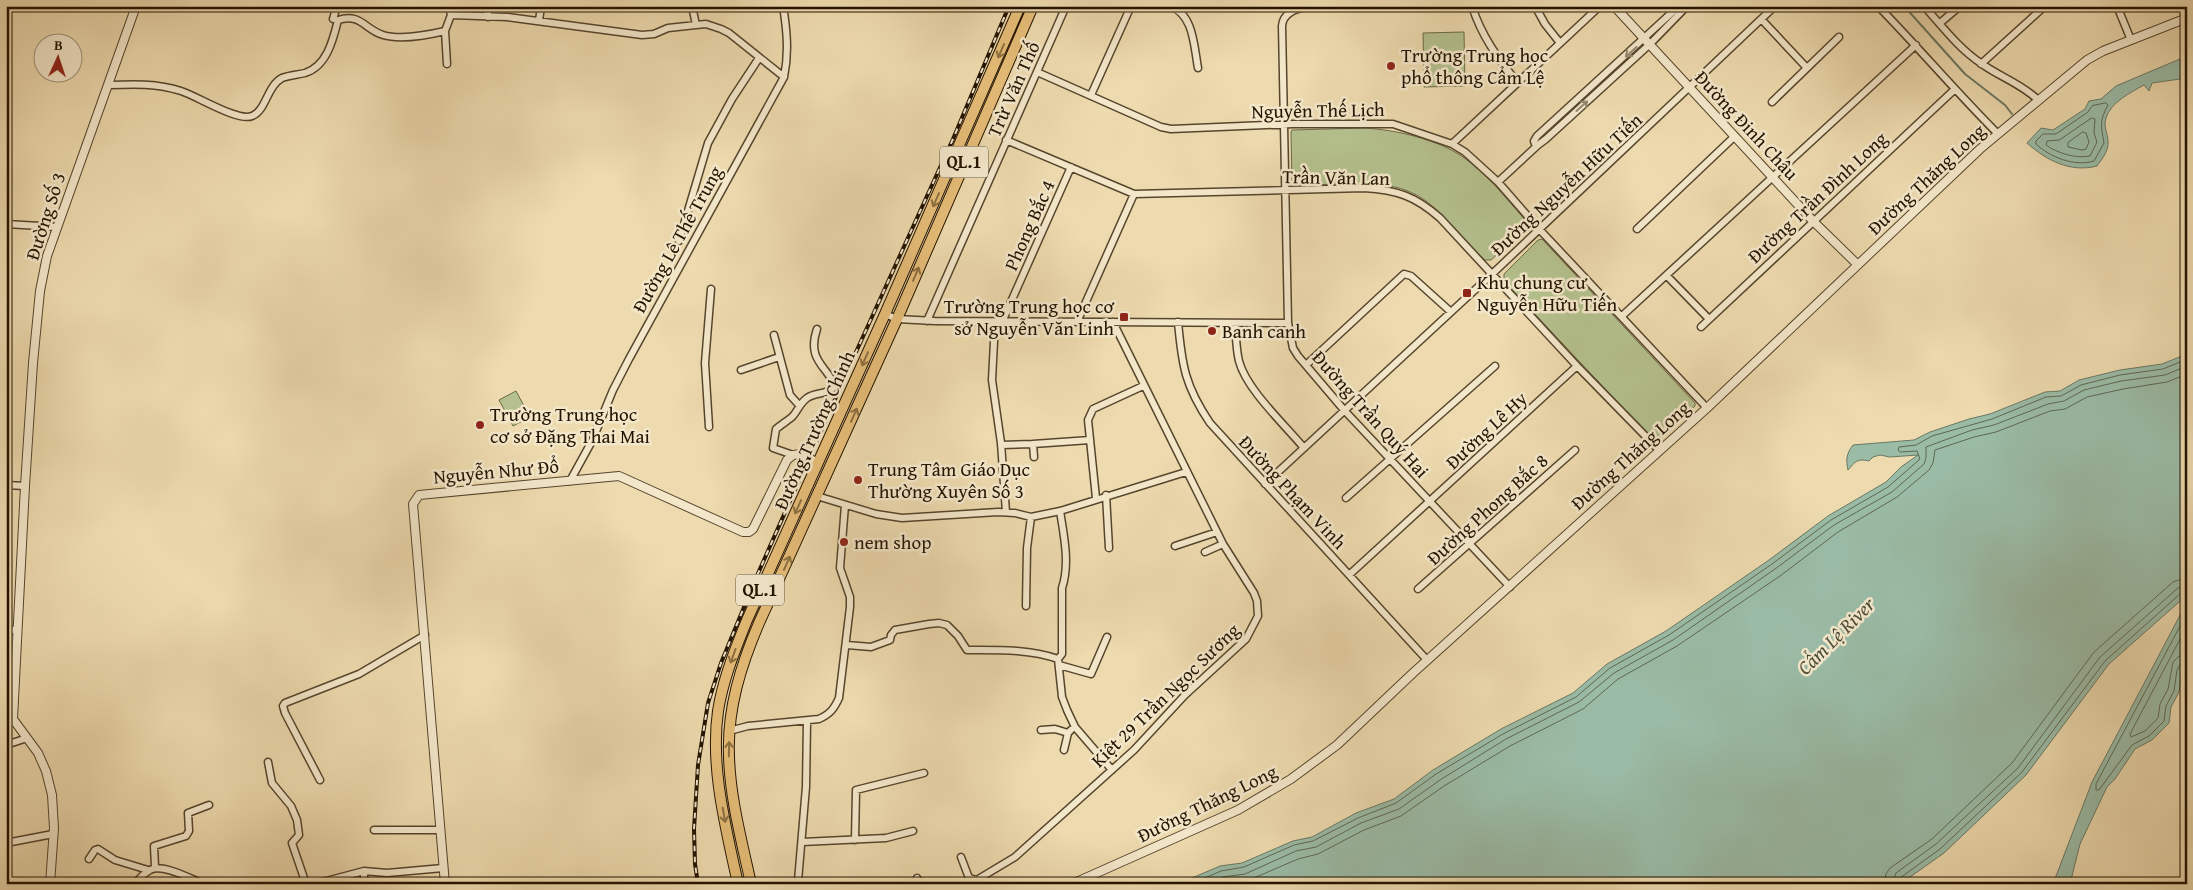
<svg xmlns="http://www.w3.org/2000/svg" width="2193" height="890" viewBox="0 0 2193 890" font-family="'Gentium Book Plus',serif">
  <rect width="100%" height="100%" fill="#eddaae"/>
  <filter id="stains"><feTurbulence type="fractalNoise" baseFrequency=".004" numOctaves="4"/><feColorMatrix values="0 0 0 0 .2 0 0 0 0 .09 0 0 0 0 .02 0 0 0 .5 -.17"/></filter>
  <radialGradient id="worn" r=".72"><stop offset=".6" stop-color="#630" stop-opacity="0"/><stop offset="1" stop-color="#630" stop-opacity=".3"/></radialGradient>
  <path fill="#b4c18e" stroke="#6c6a47" d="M1464,32l1,54 -41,1 -1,-54z
    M1365,128c31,2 72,11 98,29 24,17 43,41 62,63l2,5 -2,5 -34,30h-6c-20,-17 -34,-38 -54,-55 -35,-31 -90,-20 -133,-19l-6,-5 -1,-49 1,-2z
    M1542,239l153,164v3l-38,34 -6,-2 -147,-157v-7l34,-34z
    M516,391l14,26 -17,9 -14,-26z"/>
  <path fill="#9abba6" stroke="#6a7864" d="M2187,56v22l-35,5 -3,8 -5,-6c-14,8 -33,17 -38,33 -3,9 2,15 2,23 1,10 -6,18 -11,25 -27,7 -51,-6 -70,-23l14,-15 12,2 32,-21 4,-8 12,-2 15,-13z
    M2187,354v241l-78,69 -83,111 -82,78 -44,31h-722l42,-18 22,-3 51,-22 19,-4 44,-24 38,-14 39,-29 68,-41 72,-36 34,-29 59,-33 103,-71 59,-44 58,-34 15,-15 17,-12 -28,2 -10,-2 -7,2 -4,4c-12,-3 -14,1 -21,9 -2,-10 -2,-16 5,-25l61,-5 16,-8 39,-13 21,-5 55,-22 15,-1 19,-11 41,-10 42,-6z
    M2187,602v64l-4,1 -4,25 -8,15 -2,16 -17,17 -17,9 -20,30 -8,8 -27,57 -10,40h-17l39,-102z"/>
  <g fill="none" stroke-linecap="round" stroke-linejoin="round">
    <path stroke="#5e6753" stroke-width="1" d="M2106,103l2,2c-9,17 -7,20 -4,38l-10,18c-20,6 -44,-4 -58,-17v-3l7,-7h13l32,-22 4,-6z
      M2092,118l3,1 -1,14 3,9 -7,14c-14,3 -33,-3 -44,-11l1,-4 12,-1z
      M2083,132l3,1 3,9 -3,7 -4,1 -14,-3v-4z
      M2187,613l-91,171v6h3l33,-45 17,-9 15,-15 2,-15 8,-15 3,-21 5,-8h5
      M2187,626l-57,108 1,3 14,-6 13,-13 2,-14 8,-15 5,-27 6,-6 8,-1
      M1191,884l30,-13 23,-4 50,-22 19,-4 45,-23 38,-15 40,-29 67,-40 73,-37 34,-29 59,-33 103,-71 59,-44 57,-33 32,-28 -3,-8 -17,1 -2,-2 1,-3 17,-2 16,-9 60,-17 54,-22 15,-1 20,-11 39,-10 43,-6 24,-10
      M1207,884l16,-7 22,-3 51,-23 20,-4 45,-24 38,-14 41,-29 66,-41 73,-37 35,-29 59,-33 102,-71 59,-44 58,-33 32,-28 2,-6v-11l46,-17 22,-5 54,-21 16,-3 20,-11 37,-9 44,-6 22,-9
      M1227,884l20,-3 51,-22 20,-5 46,-24 37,-14 43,-30 66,-40 73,-37 35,-30 59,-33 103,-70 58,-44 59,-35 32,-27 4,-7 2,-13 39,-13 22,-5 54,-21 15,-2 22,-12 36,-8 44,-7 20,-8
      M1884,884l2,-10 4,-6 42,-29 80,-76 82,-111 79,-70 14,-5
      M1892,884l4,-11 40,-29 82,-76 82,-111 78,-69 9,-3
      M1898,884l2,-6 40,-29 82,-77 83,-111 76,-68 6,-2"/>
    <path stroke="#6a7864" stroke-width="2" d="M1904,6l61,68 40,31 7,9"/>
    <g stroke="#56452c" stroke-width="9">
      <path id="minor" d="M449,6l2,9
        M487,6l1,11
        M692,6l4,19
        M1169,6c25,7 25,41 29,62
        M1308,6c-11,3 -25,6 -26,20l6,297 5,25 5,8 46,54 166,177
        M1472,6c9,29 26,53 46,77
        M1535,6l10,18 15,19
        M1679,6l-142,130 -3,5 1,3 3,1 8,-6 104,-95 37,-38
        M1878,6c41,42 79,87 120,128
        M1924,6c18,20 35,43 58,58 18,13 40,20 56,36
        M2117,6l14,34
        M333,19l4,-13
        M1762,20l45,48
        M539,21l2,-15
        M1940,23l20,-17
        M447,64l-2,-33 6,-16 56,2 135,18 12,-1 14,-6 28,-3 10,-1 15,5 8,4 55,44
        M1981,64l64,-58
        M1037,72l124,55 10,2 122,-5h100l59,20 13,8 33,30 42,48 167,178
        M108,85c25,-1 49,-2 73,6 16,5 57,31 71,25 14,-5 15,-30 30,-38 8,-3 15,-3 23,-5 22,-7 28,-33 33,-53 23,-7 26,9 45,15 17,5 45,0 62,-4
        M1091,95l40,-89
        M1772,102l67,-65
        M1006,140l128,54 230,-6c33,2 51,8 76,30l137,148 82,84
        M1452,144l148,-138
        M1498,182l40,-37
        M6,224l51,3
        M1637,229l98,-93
        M679,241l29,-98 24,-44 27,-41
        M1667,276l42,43
        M885,314l12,5 38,2 353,2
        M1622,316l294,-271
        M927,321l139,-315
        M995,322l-3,58 9,63 5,69
        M1002,322l69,-155
        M1077,322l57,-128
        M1178,322c4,44 7,64 32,101l217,237
        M1235,323c1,12 1,26 4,38 7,28 46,64 65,87
        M1701,327l253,-237
        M774,335l16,60 9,10
        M1306,365l98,-91 7,2 40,36
        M741,370l38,-13
        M709,427l-4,-64 6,-74
        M1033,444l57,-4
        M1001,445l32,-1 1,13
        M793,455l-20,-7 3,-19c5,-4 11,-8 16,-12 6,-6 7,-13 15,-19 9,-6 18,-3 26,-10 0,-20 -28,-24 -16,-59
        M570,481l22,-40 21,-51 16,-31 155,-282c5,-24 3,-46 -1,-71
        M1265,484l226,-209 284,-269
        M6,485l19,1
        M1106,495l3,53
        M817,496l59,18 26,4 96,-6 17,1 16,4 29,-6 126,-39
        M1096,498l-8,-78 5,-11 50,-23
        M1346,498l149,-132
        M1060,511c4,25 10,53 2,77v66l-4,5 4,38 5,13 8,17 37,43
        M1175,546l42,-14
        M1205,552l18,-8
        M1349,575l228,-209
        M1418,589l157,-139
        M1026,606l1,-58 4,-31
        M6,628l11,3
        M847,645l24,2 19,-7 1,-5 4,-5 34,-6 10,-1 8,2 11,11 9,14c31,0 62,-1 91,9
        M1059,665l32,9 16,-37
        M1041,730l14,-1 13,4
        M729,731l19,-5 71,-7c11,-5 15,-10 20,-21l11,-91v-10l-10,-29 5,-63
        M6,745l21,-7
        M1064,750l4,-17 3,-3
        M268,762l4,21 19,23 6,14 2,15 -7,8 14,41
        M320,780l-35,-67 -2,-7 2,-3 74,-29 66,-39
        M374,830h66
        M855,840l1,-50 68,-17
        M802,842l84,-4 27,-7
        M6,843l47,-9
        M961,857l8,21 8,2
        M89,859l6,-9 3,-1 17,11 33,10
        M155,867l-1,-21 32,-10 3,-5 -1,-18 21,-8
        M364,871v13
        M917,878l3,6
        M798,881l8,-94 1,-66
        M135,884c4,-5 9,-11 15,-14 12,-7 41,9 54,14
        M315,884l49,-13 23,2 56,-5
        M970,884l45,-27 119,-107 51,-55 61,-56 12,-23 -1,-15 -3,-8 -31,-49 -110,-222"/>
    </g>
    <g stroke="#56452c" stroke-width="10">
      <path id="tertiary" d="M1614,6l199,215 45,44
        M50,884l4,-56 -2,-33 -6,-24 -8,-18 -25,-34 12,-233 8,-123 7,-72 7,-35 89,-250
        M445,884l-32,-380 6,-9 200,-19 124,56h6l4,-3 34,-69 6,-5 8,-1 17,9
        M1072,884l166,-74 53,-31 46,-34 76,-72 294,-265 273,-259 107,-89 16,-9 84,-33"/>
    </g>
    <g stroke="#231300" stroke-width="12">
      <path id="trunk" d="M738,884c-12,-56 -28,-116 -20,-173 5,-32 17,-61 29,-91l138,-306 135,-308
        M751,884c-9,-42 -21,-86 -22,-128 -2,-47 12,-91 30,-133l138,-304 136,-313"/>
    </g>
    <use href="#minor" stroke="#f3e7ca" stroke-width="6"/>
    <use href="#tertiary" stroke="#f3e7ca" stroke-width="8"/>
    <use href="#trunk" stroke="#e6bd77" stroke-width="10"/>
    <g stroke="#231300" stroke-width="4">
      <path id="rail" d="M698,884l-3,-20 -1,-35 4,-64 10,-62 13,-40 35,-85 95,-215 102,-224 56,-133"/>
    </g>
    <use href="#rail" stroke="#f3e7ca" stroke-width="2" stroke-dasharray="5.5" stroke-linecap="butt"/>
  </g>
  <defs><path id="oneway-shaft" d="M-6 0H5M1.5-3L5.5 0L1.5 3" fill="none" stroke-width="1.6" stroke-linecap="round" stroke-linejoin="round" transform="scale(1.25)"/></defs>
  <g stroke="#8e7041">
    <use href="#oneway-shaft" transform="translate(1001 51) rotate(114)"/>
    <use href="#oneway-shaft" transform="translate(936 200) rotate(114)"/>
    <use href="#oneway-shaft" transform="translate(916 274) rotate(-67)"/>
    <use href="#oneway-shaft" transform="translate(865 359) rotate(114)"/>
    <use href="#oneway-shaft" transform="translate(854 415) rotate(-66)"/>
    <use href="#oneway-shaft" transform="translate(798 507) rotate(114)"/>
    <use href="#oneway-shaft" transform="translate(787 563) rotate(-66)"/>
    <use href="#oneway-shaft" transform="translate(733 656) rotate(110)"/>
    <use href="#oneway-shaft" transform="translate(729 749) rotate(-89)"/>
    <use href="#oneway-shaft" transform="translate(724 815) rotate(80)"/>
  </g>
  <g stroke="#95886f">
    <use href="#oneway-shaft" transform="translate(1631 52) rotate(138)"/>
    <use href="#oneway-shaft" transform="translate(1582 106) rotate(-42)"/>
  </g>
  <g fill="#8f2418" stroke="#f3e7ca" stroke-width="2">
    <circle cx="1391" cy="66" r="5"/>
    <rect x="1462" y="288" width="10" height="10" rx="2.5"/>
    <rect x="1119" y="312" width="10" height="10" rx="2.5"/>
    <circle cx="1212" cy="331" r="5"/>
    <circle cx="480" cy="425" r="5"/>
    <circle cx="858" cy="480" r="5"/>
    <circle cx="844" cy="542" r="5"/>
  </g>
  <g text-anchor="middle" stroke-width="5" stroke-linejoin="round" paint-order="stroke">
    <g fill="#f3e7ca" stroke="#61533d" stroke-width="1">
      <rect x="940" y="146.5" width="48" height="31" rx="4"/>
      <rect x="736" y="574.5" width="48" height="31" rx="4"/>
    </g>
    <g font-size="18" font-weight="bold" fill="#231300">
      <text x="964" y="168">QL.1</text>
      <text x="760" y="596">QL.1</text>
    </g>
    <g font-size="19" fill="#231300" stroke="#f3e7ca" text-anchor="start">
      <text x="1401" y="62">Trường Trung học<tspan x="1401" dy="22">phổ thông Cẩm Lệ</tspan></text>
      <text x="1477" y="289">Khu chung cư<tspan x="1477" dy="22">Nguyễn Hữu Tiến</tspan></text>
      <text x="1114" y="313" text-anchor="end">Trường Trung học cơ<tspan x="1114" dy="22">sở Nguyễn Văn Linh</tspan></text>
      <text x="1222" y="338">Banh canh</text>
      <text x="490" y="421">Trường Trung học<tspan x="490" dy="22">cơ sở Đặng Thai Mai</tspan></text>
      <text x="868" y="476">Trung Tâm Giáo Dục<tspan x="868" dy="22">Thường Xuyên Số 3</tspan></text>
      <text x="854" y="549">nem shop</text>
    </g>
    <g font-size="19" fill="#231300" stroke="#f3e7ca">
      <text transform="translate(1013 89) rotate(-66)" y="7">Trừ Văn Thố</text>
      <text transform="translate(1318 110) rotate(-1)" y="7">Nguyễn Thế Lịch</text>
      <text transform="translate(1747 125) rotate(47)" y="7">Đường Đinh Châu</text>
      <text transform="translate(1336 177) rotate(1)" y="7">Trần Văn Lan</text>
      <text transform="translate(1926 179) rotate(-43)" y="7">Đường Thăng Long</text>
      <text transform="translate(1566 184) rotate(-43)" y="7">Đường Nguyễn Hữu Tiến</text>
      <text transform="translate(1817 197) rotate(-43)" y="7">Đường Trần Đình Long</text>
      <text transform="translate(45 216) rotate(-72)" y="7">Đường Số 3</text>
      <text transform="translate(1029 225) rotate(-66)" y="7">Phong Bắc 4</text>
      <text transform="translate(677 239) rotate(-61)" y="7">Đường Lê Thế Trung</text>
      <text transform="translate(1371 414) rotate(48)" y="7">Đường Trần Quý Hai</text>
      <text transform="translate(814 430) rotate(-66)" y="7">Đường Trường Chinh</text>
      <text transform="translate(1486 430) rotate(-43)" y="7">Đường Lê Hy</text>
      <text transform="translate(1630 455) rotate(-42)" y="7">Đường Thăng Long</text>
      <text transform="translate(496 471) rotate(-5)" y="7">Nguyễn Như Đổ</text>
      <text transform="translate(1293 492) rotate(47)" y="7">Đường Phạm Vinh</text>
      <text transform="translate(1487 509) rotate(-42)" y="7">Đường Phong Bắc 8</text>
      <text transform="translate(1165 695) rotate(-44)" y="7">Kiệt 29 Trần Ngọc Sương</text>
      <text transform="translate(1207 803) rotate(-26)" y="7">Đường Thăng Long</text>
    </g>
    <g font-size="20" font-style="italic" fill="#4d4e3a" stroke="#f3e7ca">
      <text transform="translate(1836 636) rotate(-45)" y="7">Cẩm Lệ River</text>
    </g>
  </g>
  <rect width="2193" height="890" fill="none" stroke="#eddaae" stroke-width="25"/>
  <rect x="8" y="8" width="2178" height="875" fill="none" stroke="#231300" stroke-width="2.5"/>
  <rect x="12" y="12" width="2168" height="865" fill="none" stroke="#231300"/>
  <g transform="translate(58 58) rotate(3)"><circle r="24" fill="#f3e7ca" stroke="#a09279"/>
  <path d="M0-4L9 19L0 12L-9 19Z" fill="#8f2418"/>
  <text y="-8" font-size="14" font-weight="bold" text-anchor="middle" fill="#231300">B</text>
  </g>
  <rect width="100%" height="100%" filter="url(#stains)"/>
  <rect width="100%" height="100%" fill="url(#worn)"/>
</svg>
